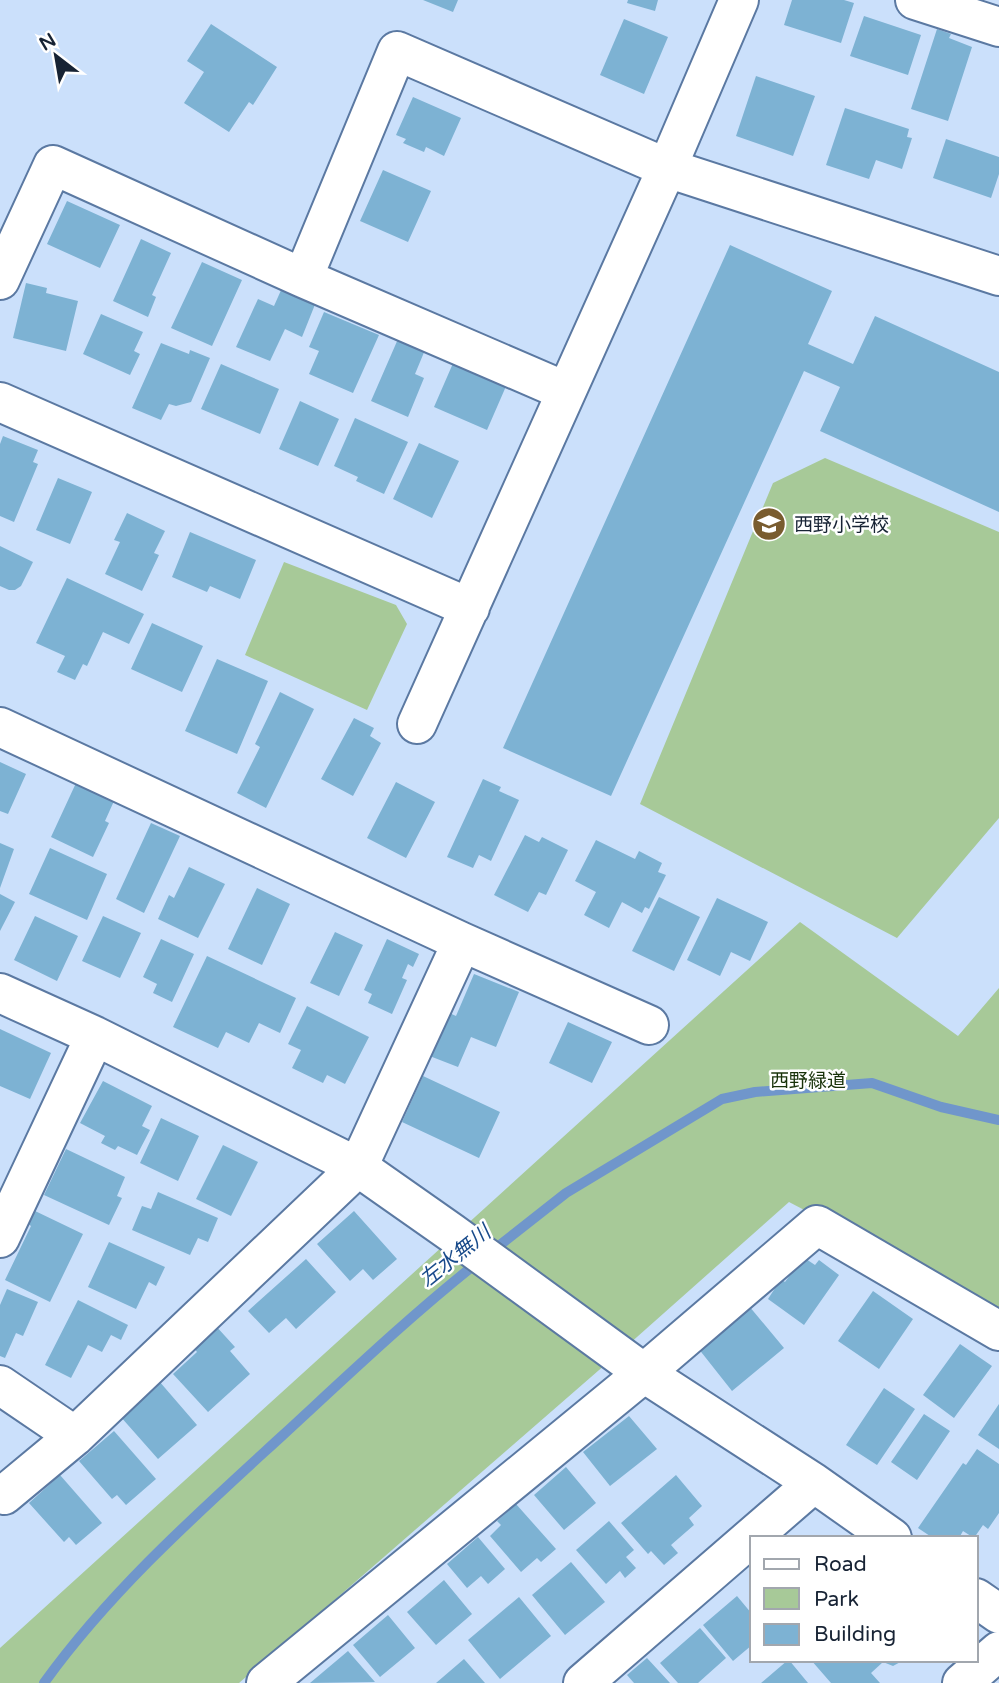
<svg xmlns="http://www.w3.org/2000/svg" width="999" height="1683" viewBox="0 0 999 1683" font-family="'Varela Round','Noto Sans JP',sans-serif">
  <rect width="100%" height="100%" fill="#cbe0fb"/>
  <path fill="#a7c998" d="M825,458l174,74v286l-102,120 -257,-134 133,-321z
    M284,562l112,43 11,19 -40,86 -122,-55z
    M800,922l158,114 41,-48v324l-210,-110 -152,135 -398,346h-239v-35z"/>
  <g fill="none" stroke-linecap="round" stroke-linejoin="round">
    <path stroke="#7096cb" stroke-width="10" d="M491,1252l75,-59 156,-94 33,-7 117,-9 69,24 58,13
      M44,1683c67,-93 155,-171 239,-248 64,-59 127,-119 195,-173"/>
  </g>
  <path fill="#7db2d3" d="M423,0h35l-5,12z
    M628,0h30l-3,11 -28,-8z
    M792,0h52l10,3 -13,40 -57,-18z
    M864,16l57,19 -13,40 -58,-19z
    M624,19l44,18 -24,57 -44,-19z
    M211,24l66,43 -24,38 -4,-3 -20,30 -45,-29 20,-31 -17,-11z
    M937,29l14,5 -2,4 23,9 -24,74 -37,-12z
    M756,76l59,20 -22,60 -57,-20z
    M413,97l48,21 -17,38 -18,-9 -2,5 -21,-9 3,-4 -10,-4z
    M845,108l64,21 -2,8 5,1 -10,31 -26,-9 -7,19 -43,-14z
    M946,139l53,18v17l-8,24 -58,-20z
    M383,170l48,21 -23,51 -48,-21z
    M67,201l53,24 -20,43 -53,-24z
    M141,239l30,14 -19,42 4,2 -8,20 -35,-16z
    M730,245l102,46 -24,53 45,20 22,-48 124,56v140l-179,-81 20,-44 -36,-16 -193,425 -108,-48z
    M202,262l40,18 -30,66 -41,-18z
    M26,283l21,5 -1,5 32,8 -12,50 -53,-13z
    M282,288l34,14 -14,35 -17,-8 -15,32 -34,-14 22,-48 16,7z
    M324,312l55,23 -26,58 -44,-19 10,-23 -10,-4z
    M101,314l42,18 -9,19 6,3 -10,21 -47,-21z
    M398,339l27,11 -10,24 9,4 -16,39 -37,-16z
    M161,343l28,11 1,-4 20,8 -19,44 -15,4 -7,-2 -8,16 -29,-12z
    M454,361l53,23 -20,46 -53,-23z
    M221,364l58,25 -19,45 -59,-25z
    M300,401l39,18 -21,47 -39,-17z
    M355,418l53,24 -24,52 -28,-13 2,-4 -24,-11z
    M3,436l35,14 -5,12 5,2 -24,58 -14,-6v-72z
    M419,443l40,18 -27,57 -39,-19z
    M58,478l34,14 -22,52 -34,-14z
    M127,513l38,18 -11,22 5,2 -17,36 -37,-17 15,-32 -6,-2z
    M190,532l66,28 -16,39 -30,-13 -3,6 -35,-15z
    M0,546l33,16 -12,24 -6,4h-6l-9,-4z
    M67,578l77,36 -15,30 -26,-12 -16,34 -4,-2 -8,16 -18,-8 8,-16 -29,-13z
    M152,623l51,23 -21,46 -51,-23z
    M217,659l51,22 -31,73 -52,-23z
    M280,692l34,17 -48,99 -29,-15 23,-46 -5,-3z
    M354,718l20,10 -4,8 11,7 -28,53 -32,-17z
    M0,762l26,12 -18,40 -8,-3z
    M483,779l18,8 -2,4 20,9 -28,61 -12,-6 -6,13 -26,-11z
    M396,782l39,20 -29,56 -39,-20z
    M76,783l38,18 -9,20 4,2 -16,34 -42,-20z
    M151,823l29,13 -36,77 -28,-14z
    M525,835l14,7 3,-5 26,13 -22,45 -7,-3 -11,20 -34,-17z
    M596,840l39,19 4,-8 23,12 -4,9 8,3 -17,34 -4,-2 -3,6 -20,-11 -13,26 -25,-13 12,-23 -21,-11z
    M0,843l14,6 -14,39z
    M50,848l57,26 -20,46 -58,-26z
    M189,867l36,17 -27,54 -40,-19 11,-24 5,3z
    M257,888l33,16 -28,61 -34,-16z
    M0,894l15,8 -15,29z
    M659,897l41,20 -26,54 -42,-20z
    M717,898l51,24 -18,39 -19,-9 -11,24 -33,-16z
    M35,916l43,20 -21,45 -43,-21z
    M103,916l38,17 -21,45 -38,-17z
    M335,932l28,13 -24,51 -29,-13z
    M161,939l33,15 -22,48 -19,-9 4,-9 -14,-7z
    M387,939l32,15 -6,13 -5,-3 -6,14 5,2 -15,34 -24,-11 4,-9 -8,-4z
    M207,956l89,42 -16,35 -21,-10 -10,20 -23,-11 -8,16 -45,-21z
    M474,974l45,18 -23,55 -25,-10 -13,30 -31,-12 18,-44 11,5z
    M307,1006l62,31 -24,47 -18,-9 -4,8 -31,-15 9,-18 -13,-6z
    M568,1022l44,20 -20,41 -43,-20z
    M0,1029l51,24 -21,46 -30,-13z
    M423,1076l77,36 -21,46 -77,-36z
    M103,1081l49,25 -10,20 8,4 -13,25 -19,-9 -3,4 -14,-7 4,-7 -25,-13z
    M161,1118l38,18 -21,45 -38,-18z
    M223,1145l35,17 -27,54 -35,-17z
    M66,1149l59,28 -8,19 5,2 -13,27 -65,-30z
    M158,1192l60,26 -10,24 -10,-4 -8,17 -58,-25 10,-24 9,3z
    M33,1210l50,24 -33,68 -45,-22 26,-54 -4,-3z
    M354,1211l43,48 -24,21 -10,-11 -13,12 -33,-37z
    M109,1242l56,25 -9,19 -7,-4 -13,27 -48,-22z
    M803,1257l12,8 4,-5 20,15 -35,50 -36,-26 13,-20 4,3z
    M306,1259l30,33 -40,37 -10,-11 -17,15 -21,-22z
    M7,1289l31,13 -15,34 -7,-3 -11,25 -5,-2v-51z
    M873,1291l40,28 -34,50 -41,-28z
    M78,1300l50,25 -7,15 -10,-5 -9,17 -14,-7 -17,33 -26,-13z
    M749,1306l35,42 -52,43 -34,-43z
    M215,1325l20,22 -5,4 20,23 -42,38 -35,-38 24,-22 -5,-6z
    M960,1344l32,22 -38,52 -31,-23z
    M159,1381l38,44 -39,34 -38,-43z
    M884,1388l31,21 -38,56 -31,-20z
    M999,1404v45l-21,-14z
    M924,1414l26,17 -33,49 -26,-18z
    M629,1416l28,33 -47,37 -27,-34z
    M114,1431l42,48 -30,26 -9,-10 -5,4 -33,-38z
    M977,1449l22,15v49l-11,16 -5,-4 -9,13 -11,-7 -4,7h-26l-15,-10 45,-65 3,2z
    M566,1467l30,36 -32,27 -30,-35z
    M60,1475l42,48 -26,22 -7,-8 -5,5 -35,-39z
    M676,1475l26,31 -13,12 5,7 -23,20 7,8 -14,12 -13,-14 -3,3 -27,-31z
    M516,1504l40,45 -15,13 -4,-4 -16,14 -31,-36 11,-11 -4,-4z
    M609,1521l25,29 -8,7 10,11 -11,10 -5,-7 -14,13 -30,-34z
    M478,1537l27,32 -17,15 -7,-8 -14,12 -20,-24z
    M571,1562l34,40 -40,33 -33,-40z
    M444,1580l28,34 -36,31 -29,-33z
    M737,1596l15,18v31l-19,16 -30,-36z
    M519,1597l32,39 -51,43 -32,-39z
    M388,1615l27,33 -35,29 -27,-32z
    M700,1628l26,30 -28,25h-20l-18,-20z
    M348,1651l27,31 -65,1z
    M647,1658l23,25h-36l-7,-8z
    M464,1659l21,24h-49z
    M789,1660l19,23h-47l27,-23z
    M811,1660h93l-11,6 -10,-4 -12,11 9,10h-49z"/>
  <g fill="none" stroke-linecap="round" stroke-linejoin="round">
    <g stroke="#5b79a2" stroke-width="42">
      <path id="minor" d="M915,0l84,27
        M303,278l94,-227 270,117 332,108
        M0,280l53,-115 250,113 262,113
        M0,402l470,206
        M417,724l250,-556 72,-168
        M0,727l462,215 187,83
        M0,993l95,43 263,131 94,66 192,140 170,110 78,55
        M0,1238l95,-202
        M0,1385l75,51
        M4,1495l71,-59 283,-269 104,-225
        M976,1598l23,16
        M266,1683l378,-310 173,-148 182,106
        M583,1683l231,-200
        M962,1683l37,-32"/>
    </g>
    <use href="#minor" stroke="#fff" stroke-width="38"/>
  </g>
  <defs>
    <g id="school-disc" transform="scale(1.75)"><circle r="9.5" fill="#795c2f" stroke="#fff"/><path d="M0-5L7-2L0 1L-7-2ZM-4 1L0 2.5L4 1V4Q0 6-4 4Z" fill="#fff"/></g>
  </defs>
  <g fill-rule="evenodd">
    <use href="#school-disc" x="769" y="524"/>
  </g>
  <g text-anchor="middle" stroke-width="5" stroke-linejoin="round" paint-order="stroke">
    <g font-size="19" fill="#172334" stroke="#fff" text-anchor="start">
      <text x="794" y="531">西野小学校</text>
    </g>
    <g font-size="19" fill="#18320a" stroke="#fff">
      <text x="808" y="1087">西野緑道</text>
    </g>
    <g font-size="21" font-style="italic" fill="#194b8b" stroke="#fff">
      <text transform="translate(455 1256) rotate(-39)" y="7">左水無川</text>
    </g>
  </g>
  <rect x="750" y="1536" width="228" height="126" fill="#ffffff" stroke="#a2a7ae" stroke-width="2"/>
  <rect x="764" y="1559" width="35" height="10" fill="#ffffff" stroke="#a2a7ae" stroke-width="2"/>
  <text x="814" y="1571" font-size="21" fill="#172334">Road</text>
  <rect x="764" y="1588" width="35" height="21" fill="#a7c998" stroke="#a2a7ae" stroke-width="2"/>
  <text x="814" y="1606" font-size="21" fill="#172334">Park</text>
  <rect x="764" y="1624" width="35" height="21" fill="#7db2d3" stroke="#a2a7ae" stroke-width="2"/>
  <text x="814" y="1641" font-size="21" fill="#172334">Building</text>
  <g transform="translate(56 56) rotate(329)" stroke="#ffffff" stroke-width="5" paint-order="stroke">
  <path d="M0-5L12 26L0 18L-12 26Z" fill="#172334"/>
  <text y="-10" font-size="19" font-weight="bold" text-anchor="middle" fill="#172334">N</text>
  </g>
</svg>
